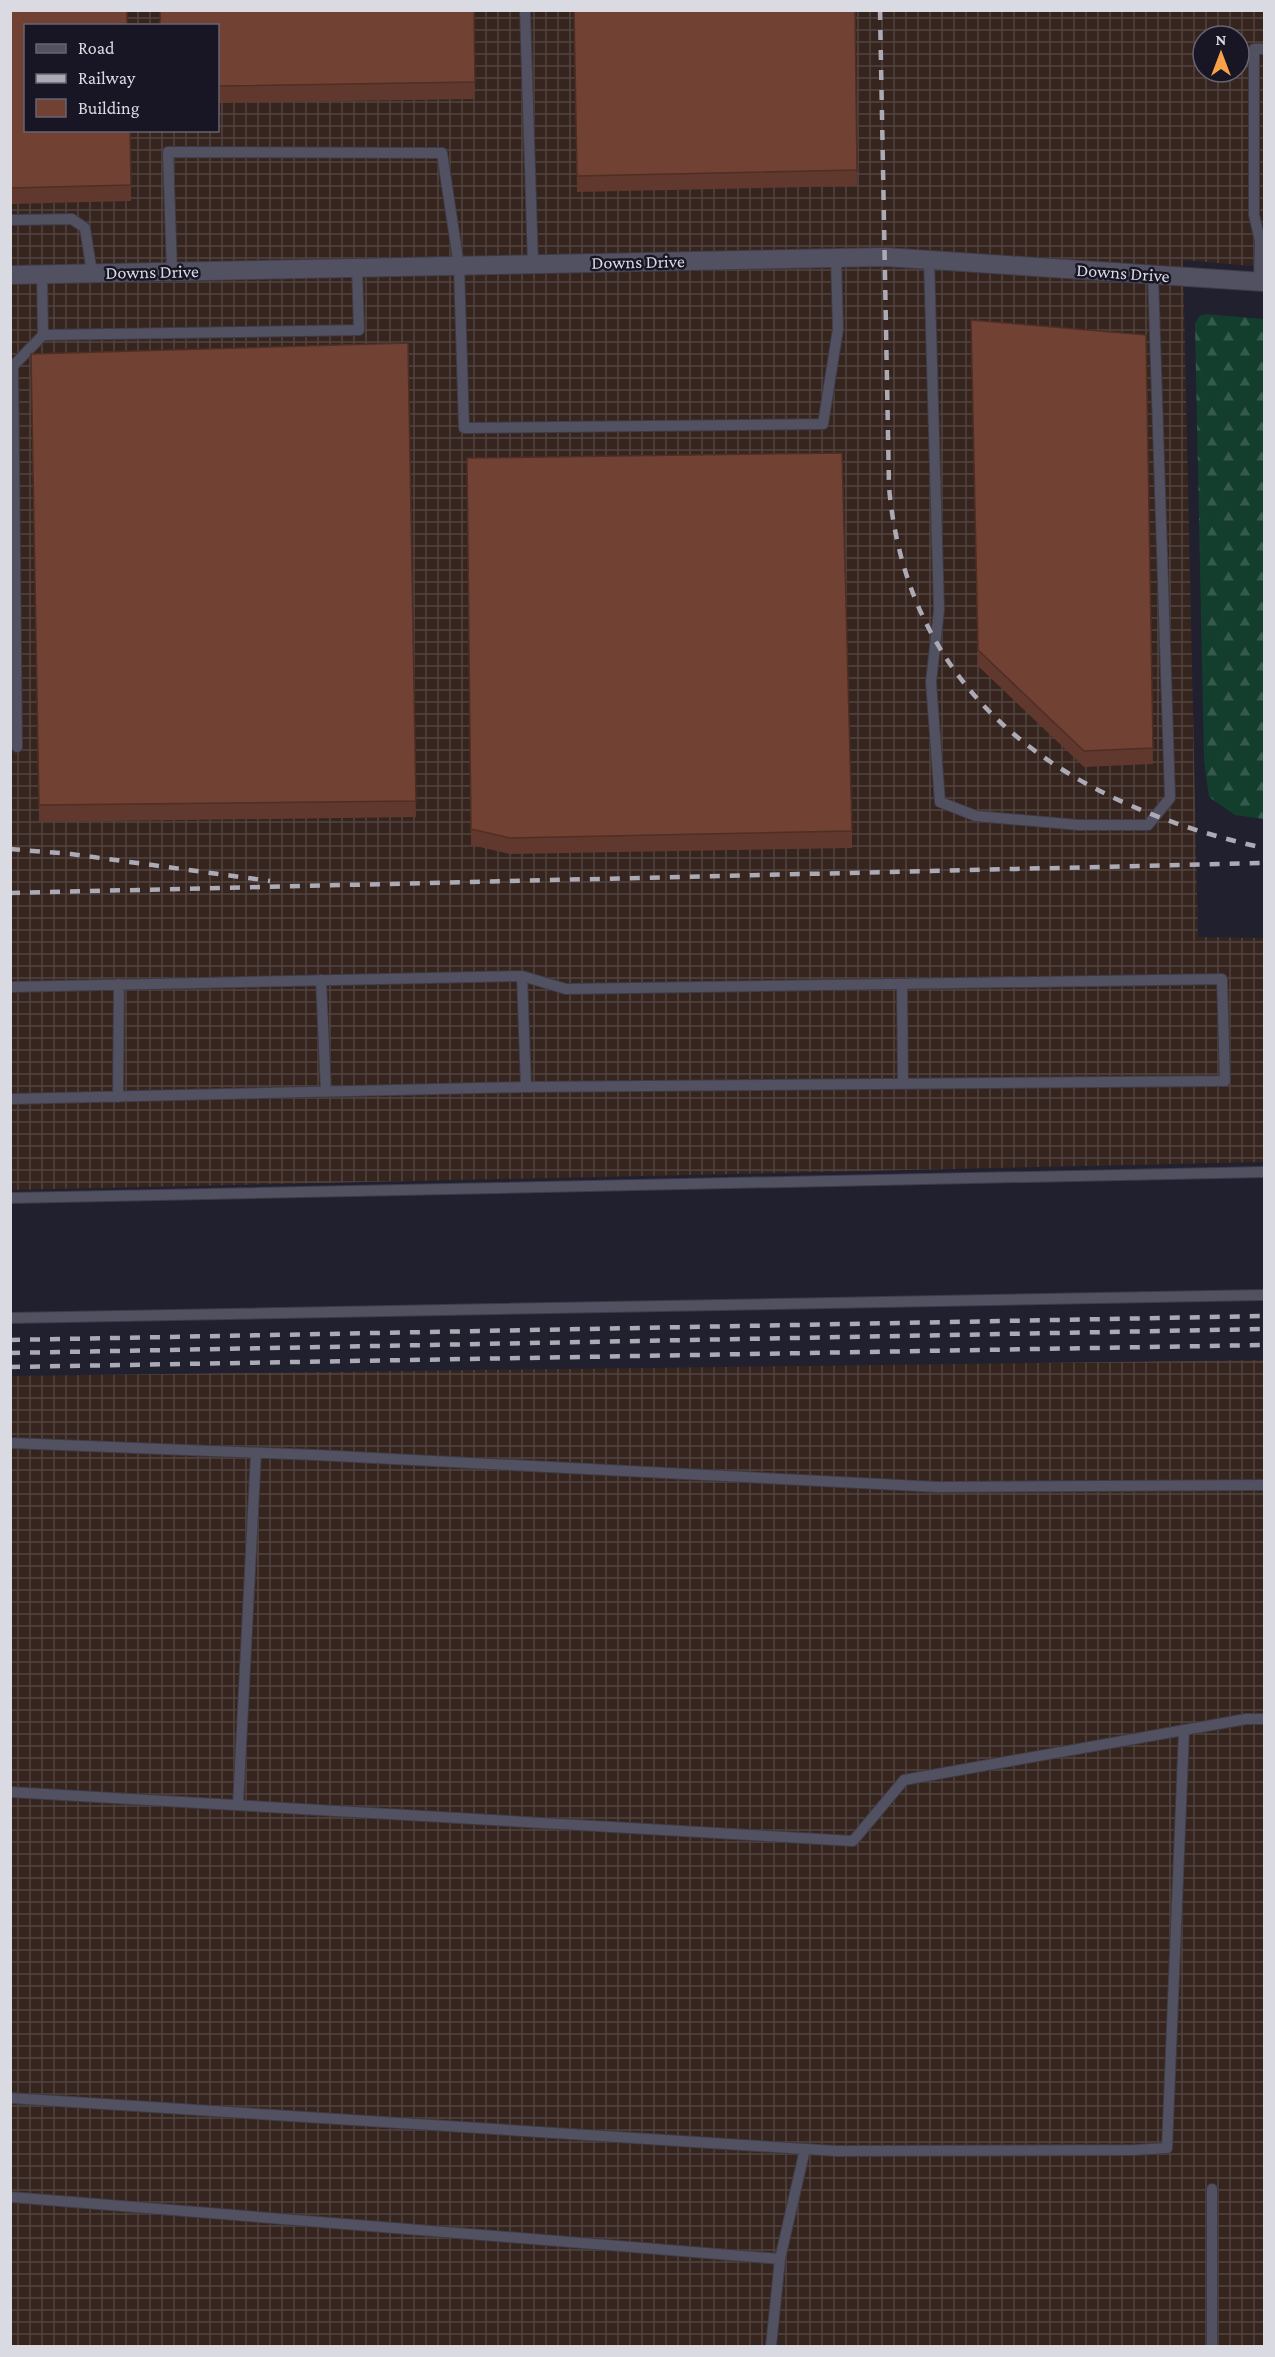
<svg xmlns="http://www.w3.org/2000/svg" width="1275" height="2357" viewBox="0 0 1275 2357" font-family="'Crimson Pro',serif">
  <defs>
    <pattern id="industrial-grid" width="8" height="8" patternUnits="userSpaceOnUse" patternTransform="scale(1.5)"><rect width="8" height="8" fill="#36241e"/><path d="M0 4h8M4 0v8" fill="none" stroke="#52433f"/></pattern>
    <pattern id="forest-firs" width="22" height="20" patternUnits="userSpaceOnUse" patternTransform="scale(1.5)"><rect width="22" height="20" fill="#133e2e"/><path d="M5 1l3.5 6h-7zM16 11l3.5 6h-7z" fill="#35594c"/></pattern>
  </defs>
  <rect width="100%" height="100%" fill="#21202e"/>
  <path fill="url(#industrial-grid)" fill-rule="evenodd" d="M10,11h1254v256l-81,-7 15,677 66,1v224l-1253,28zM26,26h192v104h-192zM1203,36h36v36h-36z
    M1264,1360v986h-1253l-1,-970z"/>
  <path fill="url(#forest-firs)" d="M1206,314l58,5v500l-29,-4 -26,-18 -5,-37 -9,-436 4,-8z"/>
  <g fill="none" stroke-linecap="round" stroke-linejoin="round">
    <g stroke="#3d3b47" stroke-width="12">
      <path id="lane" d="M525,10l8,254
        M10,220l62,-1 13,9 7,45
        M929,260l10,350 -8,72 9,120 36,14 103,9h69l22,-27 -17,-523
        M172,272l-4,-120 274,1 17,113 5,162 359,-4 15,-95 -2,-71
        M42,274l1,61 316,-5 -2,-62
        M1259,282l1,-41 -6,-26v-166h10
        M17,747l-4,-381 30,-31
        M321,980l5,112
        M902,984l1,100
        M10,987l512,-11 44,13 656,-10 3,102 -699,6 -4,-111
        M118,1097l1,-113
        M10,1099l516,-12
        M10,1198l1254,-26
        M10,1318l1254,-23
        M10,1443l306,12 622,32 326,-2
        M10,1792l843,49 51,-61 342,-61h18
        M238,1805l18,-352
        M10,2098l826,53 299,-1 32,-2 17,-417
        M10,2197l770,62 25,-110
        M771,2346l9,-87
        M1212,2346v-157"/>
    </g>
    <g stroke="#3d3b47" stroke-width="20">
      <path id="street" d="M10,275l875,-18 379,25"/>
    </g>
    <use href="#lane" stroke="#525161" stroke-width="10"/>
    <use href="#street" stroke="#525161" stroke-width="18"/>
    <path stroke="#abaab5" stroke-width="4.5" stroke-dasharray="10 10" stroke-linecap="butt" d="M880,10l9,477c19,214 181,318 375,361
      M10,849l61,5 199,27
      M10,893l1254,-30
      M10,1340l1254,-24
      M10,1353l1254,-24
      M10,1367l1254,-22"/>
  </g>
  <path fill="#61382d" d="M10,10l121,175v16l-121,3z
    M474,10l1,89 -257,4v-77z
    M574,10h281l2,176 -280,6z
    M1146,335l7,429 -69,3 -106,-101 -7,-330z
    M408,343l8,474 -377,5 -8,-468z
    M467,458l385,373v17l-342,6 -39,-9z"/>
  <path fill="#714134" stroke="#4f2e24" stroke-width="1.5" d="M10,10h117v16h-101v104h104l1,55 -121,3z
    M160,10h314l1,72 -257,4v-60h-58z
    M574,10h281l2,160 -280,6z
    M971,320l175,15 7,413 -69,3 -106,-101z
    M408,343l8,458 -377,4 -8,-451z
    M842,453l10,378 -342,7 -39,-9 -4,-371z"/>
  <g text-anchor="middle" stroke-width="5" stroke-linejoin="round" paint-order="stroke">
    <g font-size="18" fill="#dadae3" stroke="#181624">
      <text transform="translate(638 262) rotate(-1)" y="6">Downs Drive</text>
      <text transform="translate(152 272) rotate(-1)" y="6">Downs Drive</text>
      <text transform="translate(1123 273) rotate(4)" y="6">Downs Drive</text>
    </g>
  </g>
  <rect width="1275" height="2357" fill="none" stroke="#dadae3" stroke-width="24"/>
  <rect x="24" y="24" width="195" height="108" fill="#181624" stroke="#666470" stroke-width="1.5"/>
  <rect x="36" y="44" width="30" height="9" fill="#525161" stroke="#666470" stroke-width="1.5"/>
  <text x="78" y="54" font-size="18" fill="#dadae3">Road</text>
  <rect x="36" y="74" width="30" height="9" fill="#abaab5" stroke="#666470" stroke-width="1.5"/>
  <text x="78" y="84" font-size="18" fill="#dadae3">Railway</text>
  <rect x="36" y="99" width="30" height="18" fill="#714134" stroke="#666470" stroke-width="1.5"/>
  <text x="78" y="114" font-size="18" fill="#dadae3">Building</text>
  <g transform="translate(1221 54)"><circle r="28" fill="#181624" stroke="#666470" stroke-width="1.5"/>
  <path d="M0-4.5L10 22L0 15L-10 22Z" fill="#f7a248"/>
  <text y="-9" font-size="16" font-weight="bold" text-anchor="middle" fill="#dadae3">N</text>
  </g>
</svg>
